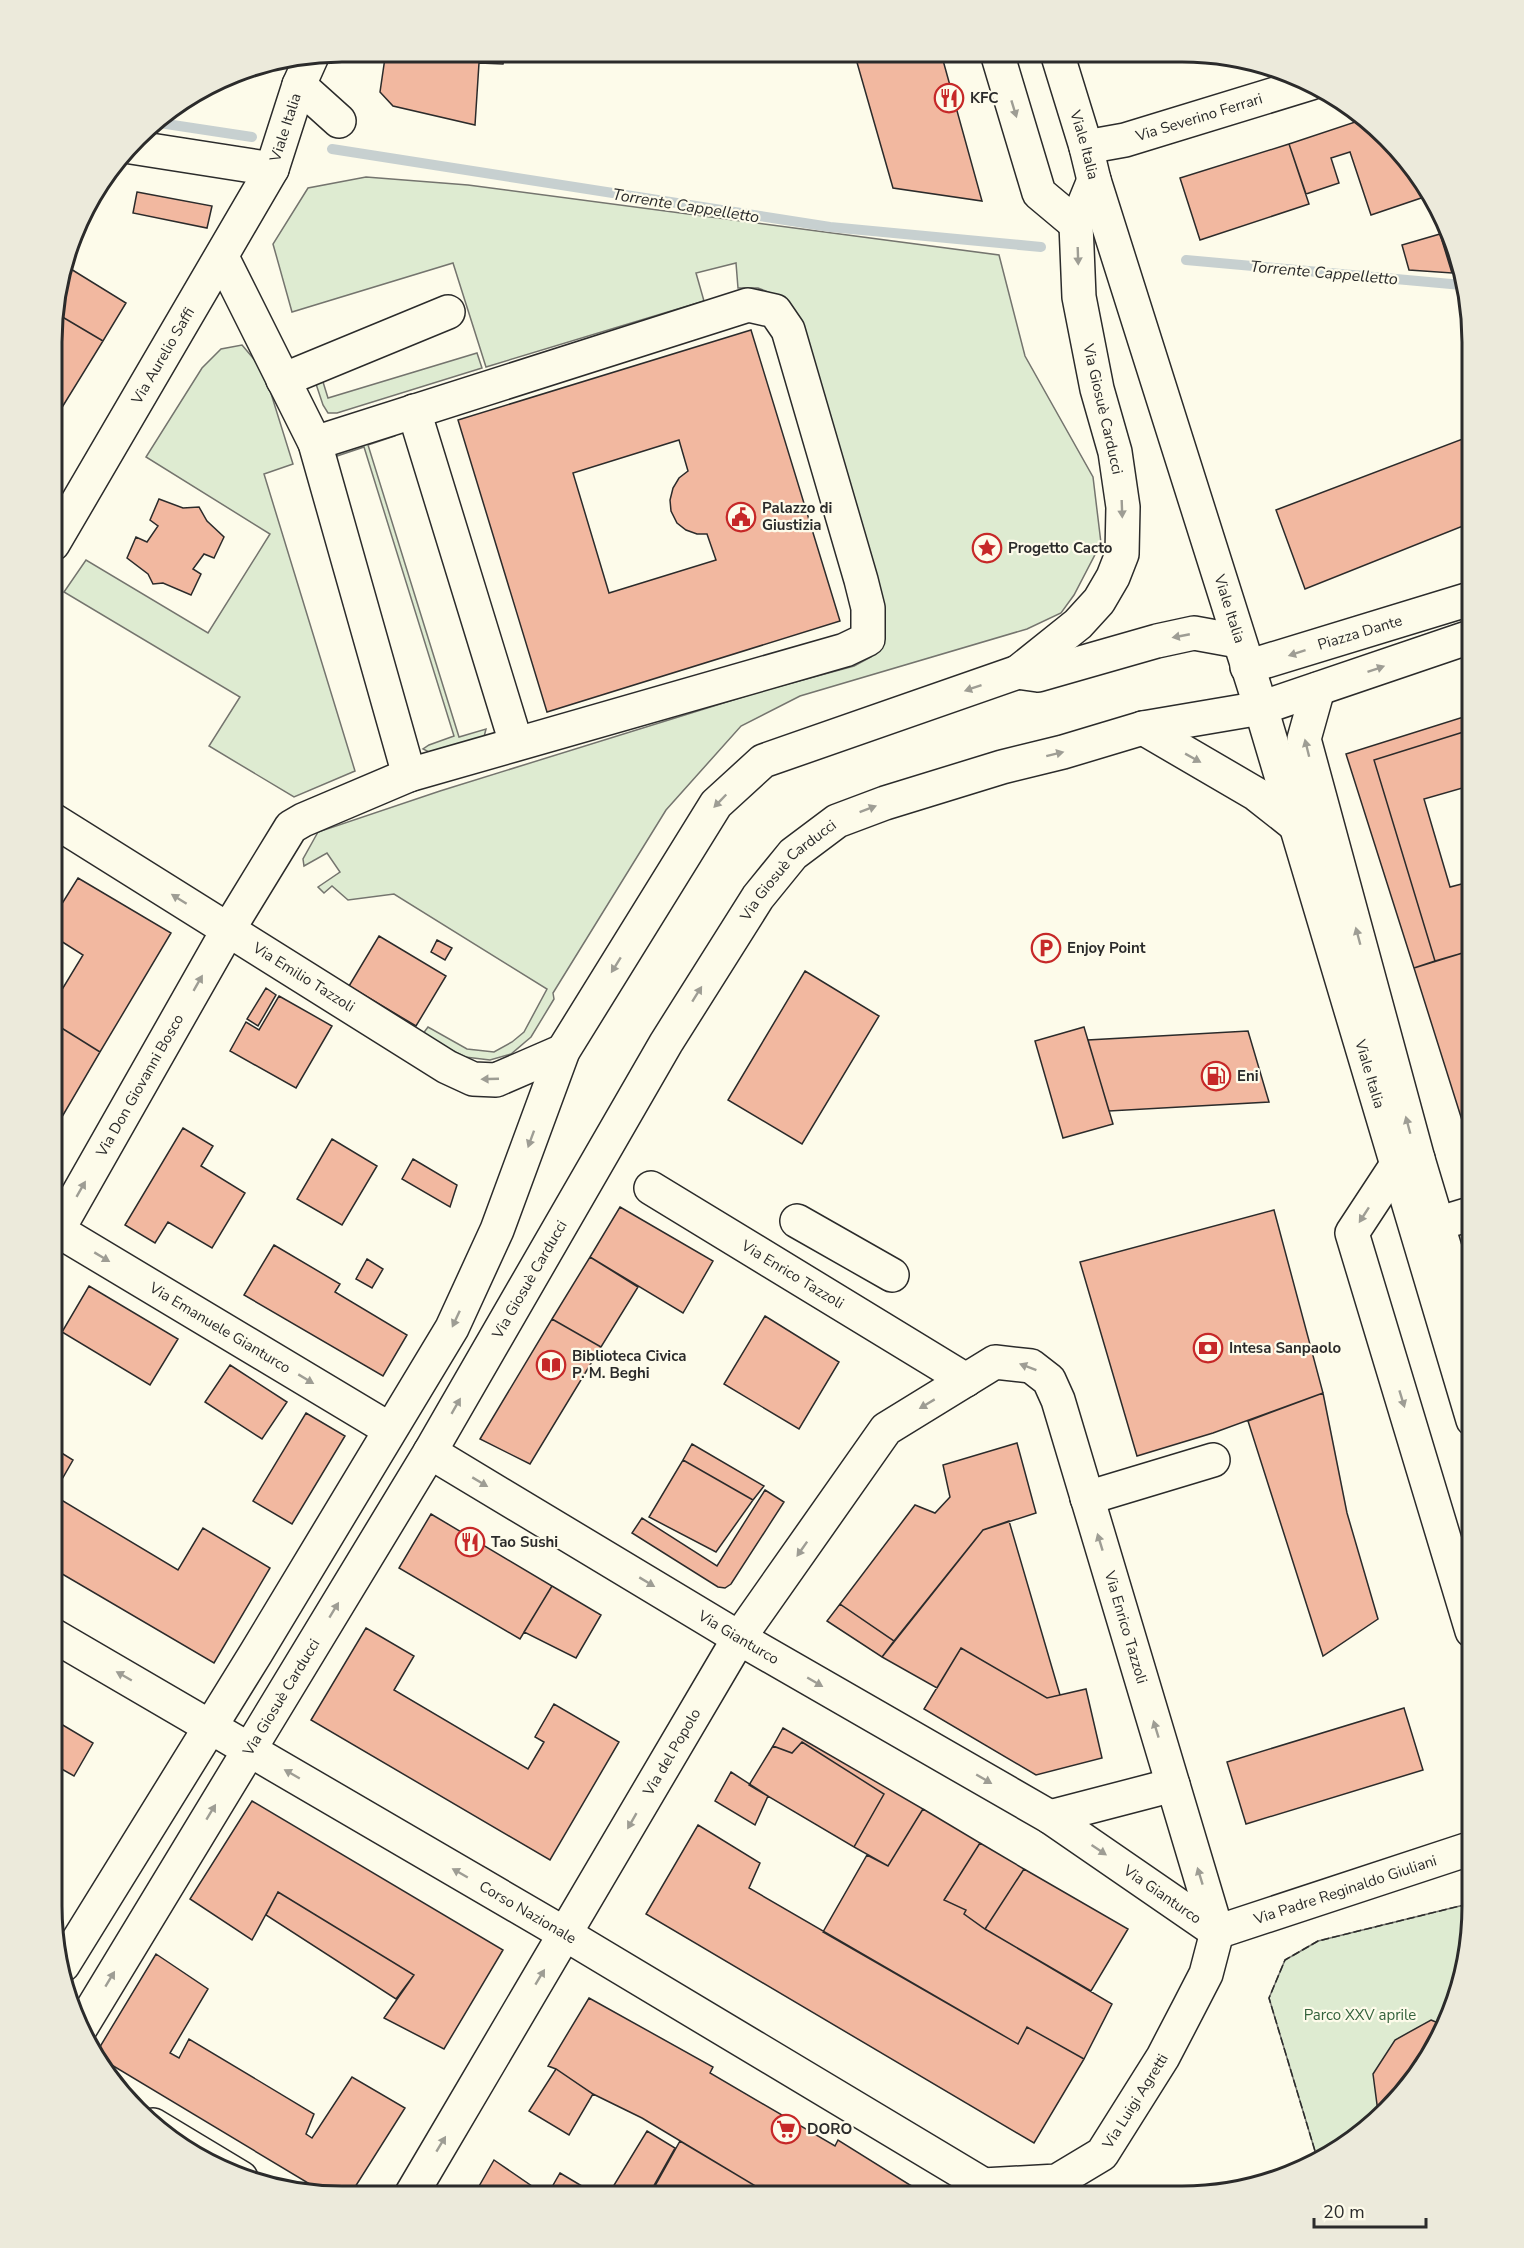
<svg xmlns="http://www.w3.org/2000/svg" width="1524" height="2248" viewBox="0 0 1524 2248" font-family="'Nunito Sans',sans-serif">
  <rect width="100%" height="100%" fill="#fdfbea"/>
  <path fill="#deebd1" stroke="#74746e" stroke-width="1.5" d="M366,177l102,8 531,70 26,101 68,121 8,66 -27,52 -13,18 -34,16 -227,67 -59,30 -75,84 -113,183 1,6 -23,38 -20,17 -21,6 -25,-3 -43,-22 6,-8 39,22 27,3 18,-10 12,-10 23,-43 -153,-95 -46,6 -16,-14 -8,7 -6,-6 22,-15 -13,-19 -23,13 -1,-7 15,-27 122,-41 322,-100 92,-25 17,-9 10,-13 -82,-319 -13,-26 -28,-11h-20l-2,-25 -40,10 8,28 -218,66 -33,-104 -161,49 -19,-68 35,-56z
    M242,345l22,26 29,93 -29,10 91,297 -61,26 -85,-51 31,-49 -176,-105 22,-32 122,73 62,-99 -124,-77 56,-89 19,-19z
    M477,353l5,15 -145,45h-9l-5,-8 -11,-33 7,-3 9,29z
    M397,431l-2,5 -27,9 91,292 27,-8 -2,8 -55,15 -6,-3 6,-4 25,-9 -90,-289 -27,9 -3,-6z
    M1472,1903v23l-21,91 -38,66 -53,54 -42,24 -49,-163 16,-38 33,-19z"/>
  <g fill="none" stroke-linecap="round" stroke-linejoin="round">
    <path stroke="#c7d0d0" stroke-width="10" d="M153,122l99,15
      M332,149l498,78 211,20
      M1186,260l276,25"/>
  </g>
  <path fill="#f2b8a0" stroke="#2b2b2b" stroke-width="1.5" fill-rule="evenodd" d="M386,51h120l-3,13 -24,-1 -4,62 -82,-19 -13,-14z
    M854,52l87,1 41,148 -89,-13z
    M1367,118l46,46 17,31 -59,20 -21,-63 -19,6 8,25 -33,11 -17,-50z
    M1289,144l20,60 -109,36 -20,-62z
    M137,192l75,14 -5,22 -74,-15z
    M1440,234l12,39 -43,-3 -7,-25z
    M66,266l60,37 -23,38 -49,-29v-9z
    M54,312l49,29 -50,81z
    M751,330l89,291 -293,91 -89,-292zM679,440l9,31 -9,7 -6,10 -3,12 1,11 6,12 9,7 11,4h10l9,26 -107,33 -36,-120z
    M1473,435v87l-168,67 -29,-79z
    M159,499l24,9 16,-1 8,14 17,16 -10,21 -10,-4 -11,15 8,5 -10,21 -28,-12 -10,1 -5,-10 -21,-16 9,-21 11,5 11,-16 -8,-6z
    M1473,714v15l-99,31 61,201 -21,7 -68,-214z
    M1473,729v56l-49,14 26,88 23,-6v69l-38,11 -61,-201z
    M78,878l93,55 -71,119 -48,-30v-16l31,-51 -30,-19v-18z
    M379,936l67,40 -30,50 -67,-40z
    M437,940l15,8 -7,12 -14,-8z
    M1469,951l4,11v193l-59,-187z
    M805,971l74,45 -77,128 -74,-44z
    M266,988l10,7 -18,31 -11,-7z
    M279,996l53,30 -36,62 -66,-37 16,-29 13,8z
    M52,1022l48,30 -48,82z
    M1084,1027l29,97 -50,14 -28,-97z
    M1248,1031l21,71 -160,9 -21,-71z
    M183,1128l30,18 -12,20 44,27 -33,55 -44,-26 -13,21 -30,-18z
    M332,1139l45,27 -35,59 -45,-26z
    M413,1159l44,26 -7,22 -48,-28z
    M620,1207l93,54 -30,52 -93,-56z
    M1274,1210l49,183 -110,40 -76,23 -57,-194z
    M274,1245l66,39 -5,8 72,43 -24,41 -139,-81z
    M590,1257l48,30 -37,60 -49,-28z
    M367,1259l16,10 -11,19 -16,-9z
    M89,1286l89,53 -28,46 -88,-53z
    M765,1316l74,46 -40,67 -75,-45z
    M552,1319l49,28 -71,117 -50,-25z
    M230,1365l57,37 -25,37 -57,-37z
    M1323,1393l24,120 31,106 -55,37 -75,-235z
    M306,1413l39,23 -53,88 -39,-23z
    M1017,1443l19,70 -53,17 -89,111 -54,-37 75,-99 20,8 15,-16 -7,-32z
    M692,1444l72,42 -11,14 -70,-40z
    M52,1447l21,13 -20,35 125,75 25,-42 67,40 -56,95 -162,-95z
    M683,1460l70,40 -37,52 -67,-35z
    M765,1490l19,12 -53,82 -6,4 -7,-1 -86,-54 10,-15 75,48z
    M431,1514l121,72 -32,53 -121,-71z
    M1009,1521l51,174 -13,3 -86,-50 -24,40 -55,-31 101,-127z
    M552,1586l49,29 -25,43 -52,-26z
    M840,1604l54,37 -12,16 -55,-36z
    M366,1628l48,28 -20,34 134,79 16,-27 -9,-5 19,-33 65,38 -69,118 -239,-140z
    M961,1648l86,50 39,-9 16,69 -66,17 -112,-66z
    M1404,1708l19,62 -177,54 -19,-62z
    M51,1718l42,25 -19,33 -23,-13z
    M783,1728l140,81 -35,57 -34,-19 30,-53 -82,-52 -10,11 -19,-7z
    M802,1742l82,52 -30,53 -105,-62 24,-39 19,7z
    M731,1772l37,24 -13,29 -40,-24z
    M252,1801l251,149 -59,99 -60,-31 30,-43 -136,-83 -26,48 -62,-41z
    M923,1809l57,34 -36,57 22,10 -2,4 21,15 127,75 -28,55 -57,-32 -9,17 -195,-112 44,-77 21,11z
    M698,1825l62,38 -11,25 269,156 9,-17 57,32 -50,84 -388,-229z
    M980,1843l44,26 -39,60 -21,-15 2,-4 -22,-10z
    M1024,1869l104,60 -37,62 -106,-62z
    M278,1892l136,83 -18,24 -130,-84z
    M156,1954l52,35 -38,64 9,5 10,-19 125,75 -8,20 6,4 40,-61 53,31 -55,87h-22l-233,-140z
    M589,1998l124,69 -3,6 125,73 3,-6 72,45 -7,11h-131l-130,-78 -49,-24 -37,-25 -8,-3z
    M1431,2020l15,6 -33,57 -31,32 -4,-3 -5,-38 22,-34z
    M556,2069l37,25 -24,41 -40,-24z
    M647,2131l28,17 -27,48 -40,-1z
    M680,2141l92,55 -122,-1z
    M494,2160l48,33 -1,2h-67z
    M560,2173l37,22h-46l-3,-1z
    M910,2185l19,11h-26z"/>
  <g fill="none" stroke-linecap="round" stroke-linejoin="round">
    <g stroke="#2b2b2b" stroke-width="36">
      <g id="minor">
        <path d="M997,53l42,140 37,31"/>
        <path d="M299,85l40,36"/>
        <path d="M131,147l141,22"/>
        <path id="s1" d="M1086,147l39,-7 186,-57"/>
        <path d="M283,380l165,-68"/>
        <path d="M414,411l102,332"/>
        <path d="M315,443l433,-138 27,6 13,19 73,250 7,28v31l-23,11 -436,125"/>
        <path id="s2" d="M53,544l219,-375 27,-84 13,-29"/>
        <path id="s3" d="M1247,667l226,-69"/>
        <path d="M1318,689l-14,50 114,420 55,183"/>
        <path d="M1261,708l212,-72"/>
        <path id="s4" d="M53,820l394,247 26,12 23,1 67,-29"/>
        <path d="M1418,1159l-22,7 -44,67 120,398"/>
        <path id="s5" d="M651,1188l315,192"/>
        <path d="M797,1221l95,54"/>
        <path d="M1437,1224l36,-11"/>
        <path id="s6" d="M52,1227l337,202"/>
        <path id="s7" d="M52,1240l176,-310 63,-103 12,-7 106,-45 -94,-332 -93,-186"/>
        <path id="s8" d="M430,1452l309,186 311,179 167,115"/>
        <path d="M1087,1498l126,-38"/>
        <path id="s9" d="M51,1634l514,300 437,262"/>
        <path d="M1050,1817l123,-32"/>
        <path id="s10" d="M1217,1932l255,-84"/>
        <path d="M153,2125l88,53"/>
        <path id="s11" d="M983,2185l74,-4 45,-27 61,-97 26,-50 17,-33 11,-42"/>
        <path id="s12" d="M411,2195l328,-557 147,-209 109,-67 36,4 18,14 9,20 159,532"/>
      </g>
    </g>
    <g stroke="#2b2b2b" stroke-width="36">
      <g id="major">
        <path id="s13" d="M1057,53l29,94 8,33 167,528 212,712"/>
        <path d="M1018,672l60,-48 21,-23 14,-24 9,-23 1,-47 -8,-55 -18,-63 -18,-92 -3,-73 18,-44"/>
        <path d="M1143,728l113,66 38,30"/>
        <path d="M63,1965l193,-312 196,-325 45,-98 66,-179 153,-247 47,-43 255,-89 20,3 119,-34 37,-8 44,8"/>
        <path id="s14" d="M80,2029l350,-577 236,-409 92,-146 35,-43 44,-33 48,-18 117,-36 61,-15 80,-24 118,-20"/>
      </g>
    </g>
    <use href="#minor" stroke="#fdfbea" stroke-width="33"/>
    <use href="#major" stroke="#fdfbea" stroke-width="33"/>
    <path stroke="#2b2b2b" stroke-width="1.5" stroke-dasharray="8 3" stroke-linecap="butt" d="M1318,2161l-49,-163 16,-38 33,-19 154,-38"/>
  </g>
  <defs><path id="oneway-solid" d="M-6-.8H1V-3.2L6.5 0L1 3.2V.8H-6Z" transform="scale(1.5)"/></defs>
  <g fill="#9e9d94">
    <use href="#oneway-solid" transform="translate(1014 109) rotate(73)"/>
    <use href="#oneway-solid" transform="translate(1078 256) rotate(88)"/>
    <use href="#oneway-solid" transform="translate(1122 509) rotate(88)"/>
    <use href="#oneway-solid" transform="translate(1181 636) rotate(169)"/>
    <use href="#oneway-solid" transform="translate(1297 653) rotate(162)"/>
    <use href="#oneway-solid" transform="translate(1376 669) rotate(-19)"/>
    <use href="#oneway-solid" transform="translate(973 688) rotate(161)"/>
    <use href="#oneway-solid" transform="translate(1307 748) rotate(-104)"/>
    <use href="#oneway-solid" transform="translate(1055 754) rotate(-14)"/>
    <use href="#oneway-solid" transform="translate(1193 758) rotate(29)"/>
    <use href="#oneway-solid" transform="translate(720 801) rotate(134)"/>
    <use href="#oneway-solid" transform="translate(868 809) rotate(-21)"/>
    <use href="#oneway-solid" transform="translate(179 899) rotate(-148)"/>
    <use href="#oneway-solid" transform="translate(1358 936) rotate(-105)"/>
    <use href="#oneway-solid" transform="translate(616 965) rotate(122)"/>
    <use href="#oneway-solid" transform="translate(198 983) rotate(-60)"/>
    <use href="#oneway-solid" transform="translate(697 994) rotate(-58)"/>
    <use href="#oneway-solid" transform="translate(490 1079) rotate(178)"/>
    <use href="#oneway-solid" transform="translate(1408 1125) rotate(-105)"/>
    <use href="#oneway-solid" transform="translate(531 1139) rotate(110)"/>
    <use href="#oneway-solid" transform="translate(81 1189) rotate(-60)"/>
    <use href="#oneway-solid" transform="translate(1364 1215) rotate(123)"/>
    <use href="#oneway-solid" transform="translate(102 1257) rotate(31)"/>
    <use href="#oneway-solid" transform="translate(456 1319) rotate(115)"/>
    <use href="#oneway-solid" transform="translate(1028 1367) rotate(-159)"/>
    <use href="#oneway-solid" transform="translate(306 1379) rotate(31)"/>
    <use href="#oneway-solid" transform="translate(1402 1399) rotate(73)"/>
    <use href="#oneway-solid" transform="translate(927 1404) rotate(149)"/>
    <use href="#oneway-solid" transform="translate(456 1406) rotate(-60)"/>
    <use href="#oneway-solid" transform="translate(480 1482) rotate(31)"/>
    <use href="#oneway-solid" transform="translate(1100 1542) rotate(-107)"/>
    <use href="#oneway-solid" transform="translate(802 1549) rotate(125)"/>
    <use href="#oneway-solid" transform="translate(647 1582) rotate(31)"/>
    <use href="#oneway-solid" transform="translate(334 1610) rotate(-59)"/>
    <use href="#oneway-solid" transform="translate(124 1676) rotate(-150)"/>
    <use href="#oneway-solid" transform="translate(815 1682) rotate(30)"/>
    <use href="#oneway-solid" transform="translate(1156 1729) rotate(-107)"/>
    <use href="#oneway-solid" transform="translate(292 1774) rotate(-150)"/>
    <use href="#oneway-solid" transform="translate(984 1779) rotate(30)"/>
    <use href="#oneway-solid" transform="translate(211 1812) rotate(-59)"/>
    <use href="#oneway-solid" transform="translate(632 1821) rotate(120)"/>
    <use href="#oneway-solid" transform="translate(1099 1850) rotate(34)"/>
    <use href="#oneway-solid" transform="translate(460 1873) rotate(-150)"/>
    <use href="#oneway-solid" transform="translate(1200 1876) rotate(-107)"/>
    <use href="#oneway-solid" transform="translate(540 1977) rotate(-59)"/>
    <use href="#oneway-solid" transform="translate(110 1979) rotate(-59)"/>
    <use href="#oneway-solid" transform="translate(441 2144) rotate(-59)"/>
  </g>
  <defs>
    <g id="restaurant-ring" transform="scale(1.5)"><circle r="9.5" fill="#fdfbea" stroke="#c62828" stroke-width="1.5"/><path d="M-5-6h1v4h1v-4h1v4h1v-4h1v5L-1.5 .5V6h-2V.5L-5-1ZM5-6V6H3V1.5H1.5Q1.5-4 5-6Z" fill="#c62828"/></g>
    <g id="civic-ring" transform="scale(1.5)"><circle r="9.5" fill="#fdfbea" stroke="#c62828" stroke-width="1.5"/><path d="M-.6-6.5H3V-4.5H.6V-3L4-1V1h2V6H-6V1h2V-1L-.6-3ZM-1.2 2.5V6h2.4V2.5Z" fill="#c62828"/></g>
    <g id="sight-ring" transform="scale(1.5)"><circle r="9.5" fill="#fdfbea" stroke="#c62828" stroke-width="1.5"/><path d="M0-6L1.8-2.2L6-1.7L2.9 1.2L3.7 5.4L0 3.3L-3.7 5.4L-2.9 1.2L-6-1.7L-1.8-2.2Z" fill="#c62828"/></g>
    <g id="parking-ring" transform="scale(1.5)"><circle r="9.5" fill="#fdfbea" stroke="#c62828" stroke-width="1.5"/><path d="M-3.5-5.5H1a3.5 3.5 0 0 1 0 7H-1V5.5H-3.5ZM-1-3.4V-.6H.8a1.4 1.4 0 0 0 0-2.8Z" fill="#c62828"/></g>
    <g id="fuel-ring" transform="scale(1.5)"><circle r="9.5" fill="#fdfbea" stroke="#c62828" stroke-width="1.5"/><path d="M-5.5-6h7V0h2V4h1.3V-2.5L3-4.5l.8-.8L6-3V5H2.5V1h-1V6h-7ZM-4.2-4.7v3.2H.2V-4.7Z" fill="#c62828"/></g>
    <g id="bank-ring" transform="scale(1.5)"><circle r="9.5" fill="#fdfbea" stroke="#c62828" stroke-width="1.5"/><path d="M-6-4H6V4H-6ZM0-2.3a2.3 2.3 0 1 0 0 4.6a2.3 2.3 0 1 0 0-4.6Z" fill="#c62828"/></g>
    <g id="library-ring" transform="scale(1.5)"><circle r="9.5" fill="#fdfbea" stroke="#c62828" stroke-width="1.5"/><path d="M-6-4Q-3-5.5-.7-3.5V5Q-3 3-6 4ZM6-4Q3-5.5 .7-3.5V5Q3 3 6 4Z" fill="#c62828"/></g>
    <g id="supermarket-ring" transform="scale(1.5)"><circle r="9.5" fill="#fdfbea" stroke="#c62828" stroke-width="1.5"/><path d="M-6-5.5h2.5l.6 2H6L4.5 2H-2.5L-4.4-4H-6ZM-1.5 3.2a1.3 1.3 0 1 0 .1 0ZM3 3.2a1.3 1.3 0 1 0 .1 0Z" fill="#c62828"/></g>
  </defs>
  <g fill-rule="evenodd">
    <use href="#restaurant-ring" x="949" y="98"/>
    <use href="#civic-ring" x="741" y="517"/>
    <use href="#sight-ring" x="987" y="548"/>
    <use href="#parking-ring" x="1046" y="948"/>
    <use href="#fuel-ring" x="1216" y="1076"/>
    <use href="#bank-ring" x="1208" y="1348"/>
    <use href="#library-ring" x="551" y="1365"/>
    <use href="#restaurant-ring" x="470" y="1542"/>
    <use href="#supermarket-ring" x="786" y="2129"/>
  </g>
  <g text-anchor="middle" stroke-width="4.5" stroke-linejoin="round" paint-order="stroke">
    <g font-size="15" font-weight="bold" fill="#2b2b2b" stroke="#fdfbea" text-anchor="start">
      <text x="970" y="103">KFC</text>
      <text x="762" y="513">Palazzo di<tspan x="762" dy="17">Giustizia</tspan></text>
      <text x="1008" y="553">Progetto Cacto</text>
      <text x="1067" y="953">Enjoy Point</text>
      <text x="1237" y="1081">Eni</text>
      <text x="1229" y="1353">Intesa Sanpaolo</text>
      <text x="572" y="1361">Biblioteca Civica<tspan x="572" dy="17">P. M. Beghi</tspan></text>
      <text x="491" y="1547">Tao Sushi</text>
      <text x="807" y="2134">DORO</text>
    </g>
    <g font-size="15" fill="#2b2b2b" stroke="#fdfbea">
      <text dy="5" stroke="none"><textPath href="#s1" startOffset="117">Via Severino Ferrari</textPath></text>
      <text dy="5" stroke="none"><textPath href="#s2" startOffset="478">Viale Italia</textPath></text>
      <text dy="5" stroke="none"><textPath href="#s13" startOffset="96">Viale Italia</textPath></text>
      <text dy="5" stroke="none"><textPath href="#s2" startOffset="218">Via Aurelio Saffi</textPath></text>
      <text transform="translate(1103 409) rotate(77)" y="5">Via Giosuè Carducci</text>
      <text dy="5" stroke="none"><textPath href="#s13" startOffset="582">Viale Italia</textPath></text>
      <text dy="5" stroke="none"><textPath href="#s3" startOffset="118">Piazza Dante</textPath></text>
      <text dy="5" stroke="none"><textPath href="#s14" startOffset="1360">Via Giosuè Carducci</textPath></text>
      <text dy="5" stroke="none"><textPath href="#s4" startOffset="296">Via Emilio Tazzoli</textPath></text>
      <text dy="5" stroke="none"><textPath href="#s13" startOffset="1068">Viale Italia</textPath></text>
      <text dy="5" stroke="none"><textPath href="#s7" startOffset="178">Via Don Giovanni Bosco</textPath></text>
      <text dy="5" stroke="none"><textPath href="#s5" startOffset="166">Via Enrico Tazzoli</textPath></text>
      <text dy="5" stroke="none"><textPath href="#s14" startOffset="874">Via Giosuè Carducci</textPath></text>
      <text dy="5" stroke="none"><textPath href="#s6" startOffset="196">Via Emanuele Gianturco</textPath></text>
      <text dy="5" stroke="none"><textPath href="#s12" startOffset="1348">Via Enrico Tazzoli</textPath></text>
      <text dy="5" stroke="none"><textPath href="#s8" startOffset="360">Via Gianturco</textPath></text>
      <text dy="5" stroke="none"><textPath href="#s14" startOffset="388">Via Giosuè Carducci</textPath></text>
      <text dy="5" stroke="none"><textPath href="#s12" startOffset="514">Via del Popolo</textPath></text>
      <text dy="5" stroke="none"><textPath href="#s10" startOffset="135">Via Padre Reginaldo Giuliani</textPath></text>
      <text dy="5" stroke="none"><textPath href="#s8" startOffset="856">Via Gianturco</textPath></text>
      <text dy="5" stroke="none"><textPath href="#s9" startOffset="552">Corso Nazionale</textPath></text>
      <text dy="5" stroke="none"><textPath href="#s11" startOffset="189">Via Luigi Agretti</textPath></text>
    </g>
    <g font-size="15" fill="#34623c" stroke="#fdfbea">
      <text x="1360" y="2020">Parco XXV aprile</text>
    </g>
    <g font-size="16" font-style="italic" fill="#2b2b2b" stroke="#fdfbea">
      <text transform="translate(686 205) rotate(9)" y="6">Torrente Cappelletto</text>
      <text transform="translate(1324 272) rotate(5)" y="6">Torrente Cappelletto</text>
    </g>
  </g>
  <path d="M0 0H1524V2248H0ZM342 62H1182A280 280 0 0 1 1462 342V1906A280 280 0 0 1 1182 2186H342A280 280 0 0 1 62 1906V342A280 280 0 0 1 342 62Z" fill="#eceadb" fill-rule="evenodd"/>
  <path fill="none" stroke="#2b2b2b" stroke-width="3" d="M342 62H1182A280 280 0 0 1 1462 342V1906A280 280 0 0 1 1182 2186H342A280 280 0 0 1 62 1906V342A280 280 0 0 1 342 62Z"/>
  <path d="M1314 2218v9h112v-9" fill="none" stroke="#2b2b2b" stroke-width="3"/>
  <text x="1323" y="2218" font-size="18" fill="#2b2b2b" stroke="#fdfbea" stroke-width="4.5" paint-order="stroke">20 m</text>
</svg>
